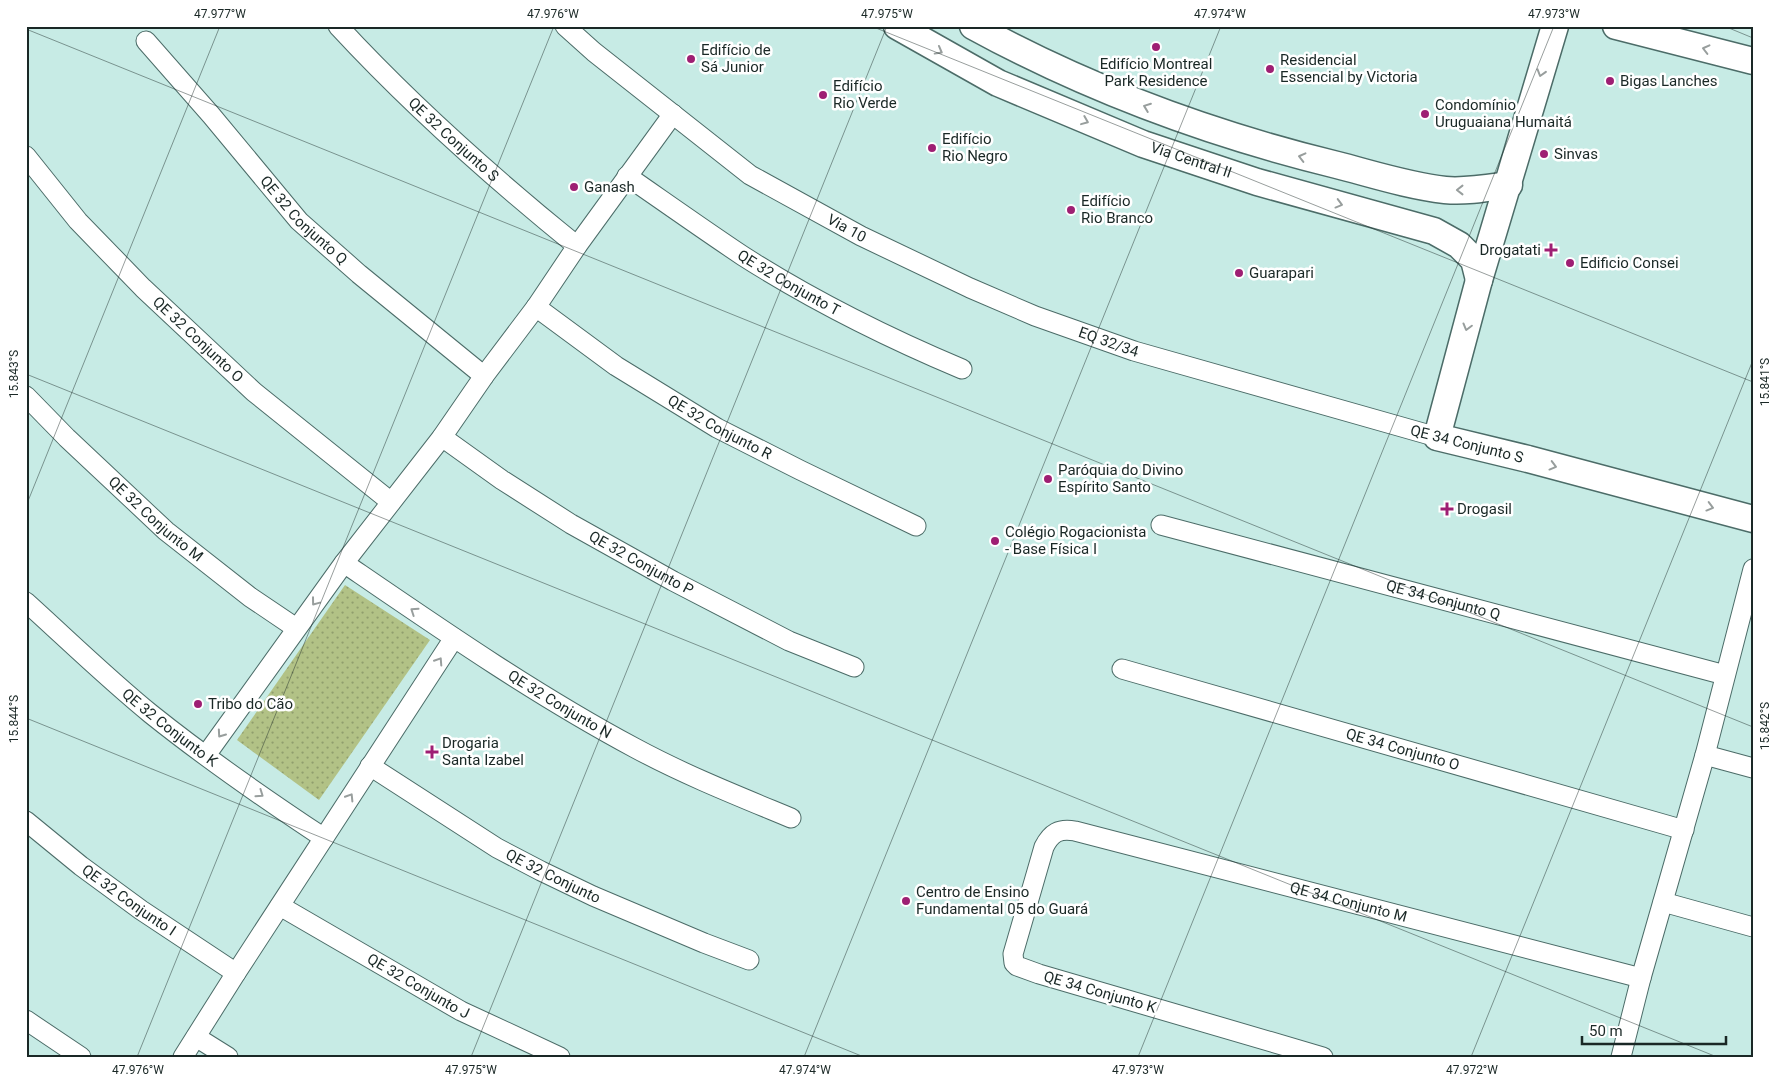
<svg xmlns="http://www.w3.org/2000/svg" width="1779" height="1083" viewBox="0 0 1779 1083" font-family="Roboto,sans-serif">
  <defs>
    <pattern id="park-dots" width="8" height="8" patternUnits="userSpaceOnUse" patternTransform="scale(1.25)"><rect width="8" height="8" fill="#b2c286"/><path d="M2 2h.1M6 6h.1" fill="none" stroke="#909e6d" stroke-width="1.8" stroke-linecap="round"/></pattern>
  </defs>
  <rect width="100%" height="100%" fill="#c7ebe5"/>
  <path fill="url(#park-dots)" d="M345,585l85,55 -111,160 -82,-60z"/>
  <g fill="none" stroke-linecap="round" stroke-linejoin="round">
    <g stroke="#4c6c68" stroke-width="21">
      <g id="street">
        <path id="s1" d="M338,26c74,80 155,152 239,220"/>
        <path id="s2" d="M565,26l29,26 156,123 111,61 109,52 65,28 99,35 303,86"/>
        <path id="s3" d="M146,41l65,74 88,106 60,53 125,102"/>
        <path id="s4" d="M26,156l52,65 65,67 111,104 137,110"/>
        <path id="s5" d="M627,176c39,27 77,54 116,80 69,44 143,81 219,113"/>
        <path id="s6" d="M536,307l80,59 101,62 83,42 116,56"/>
        <path id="s7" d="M26,396l41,42 99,93 84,66 46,31"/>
        <path id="s8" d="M442,437l60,43 69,44 102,57 116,60 65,26"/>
        <path id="s9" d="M1161,525l564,150"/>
        <path id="s10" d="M344,563c95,65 190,131 291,185 50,27 103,48 156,70"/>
        <path id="s11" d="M26,602c42,38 82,77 125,112 55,44 114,85 173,124"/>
        <path id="s12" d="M1122,669l562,161"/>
        <path d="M206,755l138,-192 98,-126 42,-61 52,-69 41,-61 96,-132"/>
        <path d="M1705,755l48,13"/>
        <path id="s13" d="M370,766l127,82 44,23 52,25 111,47 45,17"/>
        <path id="s14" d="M26,821l55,45 60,44 95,63"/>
        <path d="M1663,902l90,25"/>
        <path id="s15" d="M280,906l181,105 99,46"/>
        <path d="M26,1020l55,37"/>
        <path d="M196,1037l32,20"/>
        <path d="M183,1057l53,-84 218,-335"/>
        <path id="s16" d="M1323,1057l-284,-83 -22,-8 -3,-3 -1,-9 31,-107c7,-14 15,-19 31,-16l566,147"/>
        <path d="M1621,1057l20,-79 64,-223 48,-186"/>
      </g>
    </g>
    <g stroke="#4c6c68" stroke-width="29">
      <g id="secondary">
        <path id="s17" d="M897,26l101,57 145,61 114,38 177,49 25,14 15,15 5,20"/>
        <path d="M973,26c115,63 237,108 364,139 35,9 72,21 108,25 21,2 43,-2 64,-5"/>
        <path d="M1555,26l-76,254 -42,157 91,22 225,60"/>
        <path d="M1616,26l137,35"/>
      </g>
    </g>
    <use href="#street" stroke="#fff" stroke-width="19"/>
    <use href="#secondary" stroke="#fff" stroke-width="26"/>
  </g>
  <defs><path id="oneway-chevron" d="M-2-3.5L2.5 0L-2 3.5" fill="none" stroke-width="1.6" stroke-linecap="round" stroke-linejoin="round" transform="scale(1.25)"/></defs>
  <g stroke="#989e9d">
    <use href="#oneway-chevron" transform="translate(1706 49) rotate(-166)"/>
    <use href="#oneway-chevron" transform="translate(939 51) rotate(29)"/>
    <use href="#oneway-chevron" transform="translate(1541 73) rotate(107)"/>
    <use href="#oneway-chevron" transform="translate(1147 107) rotate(-159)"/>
    <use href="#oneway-chevron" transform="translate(1085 121) rotate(22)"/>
    <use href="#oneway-chevron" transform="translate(1302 157) rotate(-166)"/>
    <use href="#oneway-chevron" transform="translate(1460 190) rotate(-180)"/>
    <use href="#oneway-chevron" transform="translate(1339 204) rotate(15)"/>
    <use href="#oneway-chevron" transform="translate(1467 327) rotate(105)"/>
    <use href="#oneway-chevron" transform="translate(1553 466) rotate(15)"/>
    <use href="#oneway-chevron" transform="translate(1710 507) rotate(15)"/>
    <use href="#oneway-chevron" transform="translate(315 602) rotate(127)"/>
    <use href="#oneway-chevron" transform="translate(414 611) rotate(-146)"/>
    <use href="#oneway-chevron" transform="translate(439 661) rotate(-57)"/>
    <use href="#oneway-chevron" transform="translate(221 734) rotate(125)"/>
    <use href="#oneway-chevron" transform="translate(260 794) rotate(35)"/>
    <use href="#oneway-chevron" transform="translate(350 797) rotate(-58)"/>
  </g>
  <path fill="none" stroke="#1a2826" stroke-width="1" stroke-opacity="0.45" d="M871,26l882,356M1724,26l29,12M26,29l1727,698M26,374l1691,683M26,506l194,-480M26,718l838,339M137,1057l417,-1031M471,1057l416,-1031M804,1057l417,-1031M1138,1057l416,-1031M1471,1057l282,-697"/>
  <g fill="#9e1f73" stroke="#fff" stroke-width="2">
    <circle cx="1156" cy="47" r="5"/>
    <circle cx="691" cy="59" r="5"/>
    <circle cx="1270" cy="69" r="5"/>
    <circle cx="1610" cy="81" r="5"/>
    <circle cx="823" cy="95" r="5"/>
    <circle cx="1425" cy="114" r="5"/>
    <circle cx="932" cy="148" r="5"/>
    <circle cx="1544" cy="154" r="5"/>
    <circle cx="574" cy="187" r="5"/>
    <circle cx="1071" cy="210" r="5"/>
    <path d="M1548.5 242.5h5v5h5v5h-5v5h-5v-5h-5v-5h5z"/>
    <circle cx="1570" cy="263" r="5"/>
    <circle cx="1239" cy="273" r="5"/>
    <circle cx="1048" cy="479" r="5"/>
    <path d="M1444.5 501.5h5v5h5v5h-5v5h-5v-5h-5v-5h5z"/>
    <circle cx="995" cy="541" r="5"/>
    <circle cx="198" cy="704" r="5"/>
    <path d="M429.5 744.5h5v5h5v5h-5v5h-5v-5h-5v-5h5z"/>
    <circle cx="906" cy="901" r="5"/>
  </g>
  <g text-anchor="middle" stroke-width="5" stroke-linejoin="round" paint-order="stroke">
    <g font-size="15" fill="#1a2826" stroke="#fff" text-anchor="start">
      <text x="701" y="55">Edifício de<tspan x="701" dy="17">Sá Junior</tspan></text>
      <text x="1280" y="65">Residencial<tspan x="1280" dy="17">Essencial by Victoria</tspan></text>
      <text x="1156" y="69" text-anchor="middle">Edifício Montreal<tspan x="1156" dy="17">Park Residence</tspan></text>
      <text x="1620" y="86">Bigas Lanches</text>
      <text x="833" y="91">Edifício<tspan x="833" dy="17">Rio Verde</tspan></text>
      <text x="1435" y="110">Condomínio<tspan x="1435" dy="17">Uruguaiana Humaitá</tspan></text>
      <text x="942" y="144">Edifício<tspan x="942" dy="17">Rio Negro</tspan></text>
      <text x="1554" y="159">Sinvas</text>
      <text x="584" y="192">Ganash</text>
      <text x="1081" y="206">Edifício<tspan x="1081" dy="17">Rio Branco</tspan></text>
      <text x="1541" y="255" text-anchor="end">Drogatati</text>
      <text x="1580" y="268">Edificio Consei</text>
      <text x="1249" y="278">Guarapari</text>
      <text x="1058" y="475">Paróquia do Divino<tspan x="1058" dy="17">Espírito Santo</tspan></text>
      <text x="1457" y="514">Drogasil</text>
      <text x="1005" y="537">Colégio Rogacionista<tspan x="1005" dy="17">- Base Física I</tspan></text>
      <text x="208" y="709">Tribo do Cão</text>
      <text x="442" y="748">Drogaria<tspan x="442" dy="17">Santa Izabel</tspan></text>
      <text x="916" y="897">Centro de Ensino<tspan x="916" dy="17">Fundamental 05 do Guará</tspan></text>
    </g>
    <g font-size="15" fill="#1a2826" stroke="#fff">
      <text dy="5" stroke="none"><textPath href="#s1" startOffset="162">QE 32 Conjunto S</textPath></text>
      <text dy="5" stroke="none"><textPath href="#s17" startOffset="324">Via Central II</textPath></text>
      <text dy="5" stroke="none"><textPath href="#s3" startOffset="239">QE 32 Conjunto Q</textPath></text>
      <text dy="5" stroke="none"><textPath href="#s2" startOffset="348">Via 10</textPath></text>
      <text dy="5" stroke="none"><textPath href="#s5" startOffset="194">QE 32 Conjunto T</textPath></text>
      <text dy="5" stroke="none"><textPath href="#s4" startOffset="252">QE 32 Conjunto O</textPath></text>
      <text dy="5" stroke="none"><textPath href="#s2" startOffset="634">EQ 32/34</textPath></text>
      <text dy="5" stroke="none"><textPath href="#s6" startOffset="220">QE 32 Conjunto R</textPath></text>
      <text transform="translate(1467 444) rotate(14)" y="5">QE 34 Conjunto S</text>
      <text dy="5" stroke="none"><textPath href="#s7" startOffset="179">QE 32 Conjunto M</textPath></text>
      <text dy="5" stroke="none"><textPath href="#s8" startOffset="236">QE 32 Conjunto P</textPath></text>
      <text dy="5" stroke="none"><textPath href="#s9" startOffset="292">QE 34 Conjunto Q</textPath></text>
      <text dy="5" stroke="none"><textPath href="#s10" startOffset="258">QE 32 Conjunto N</textPath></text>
      <text dy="5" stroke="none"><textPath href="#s11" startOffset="191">QE 32 Conjunto K</textPath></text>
      <text dy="5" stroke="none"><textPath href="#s12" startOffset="292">QE 34 Conjunto O</textPath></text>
      <text dy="5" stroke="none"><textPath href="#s13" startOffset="214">QE 32 Conjunto</textPath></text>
      <text dy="5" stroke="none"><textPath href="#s14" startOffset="130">QE 32 Conjunto I</textPath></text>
      <text dy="5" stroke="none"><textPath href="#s16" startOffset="765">QE 34 Conjunto M</textPath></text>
      <text dy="5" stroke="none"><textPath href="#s15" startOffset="160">QE 32 Conjunto J</textPath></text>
      <text transform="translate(1100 992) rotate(16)" y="5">QE 34 Conjunto K</text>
    </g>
  </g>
  <rect width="1779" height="1083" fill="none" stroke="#ffffff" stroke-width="55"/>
  <path d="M1582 1036v8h144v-8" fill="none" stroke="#1a2826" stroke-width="2.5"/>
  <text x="1589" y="1036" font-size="15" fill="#1a2826" stroke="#ffffff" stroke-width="4" paint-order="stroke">50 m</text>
  <rect x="28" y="28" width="1724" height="1028" fill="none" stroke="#1a2826" stroke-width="2"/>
  <g font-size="12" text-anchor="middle" fill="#1a2826">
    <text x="220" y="18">47.977°W</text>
    <text x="553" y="18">47.976°W</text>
    <text x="887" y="18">47.975°W</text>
    <text x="1220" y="18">47.974°W</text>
    <text x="1554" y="18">47.973°W</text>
    <text transform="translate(14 374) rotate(-90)" y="4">15.843°S</text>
    <text transform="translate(1765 382) rotate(-90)" y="4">15.841°S</text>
    <text transform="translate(14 719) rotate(-90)" y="4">15.844°S</text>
    <text transform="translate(1765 726) rotate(-90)" y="4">15.842°S</text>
    <text x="138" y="1074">47.976°W</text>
    <text x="471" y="1074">47.975°W</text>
    <text x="805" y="1074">47.974°W</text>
    <text x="1138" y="1074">47.973°W</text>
    <text x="1472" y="1074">47.972°W</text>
  </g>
</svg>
